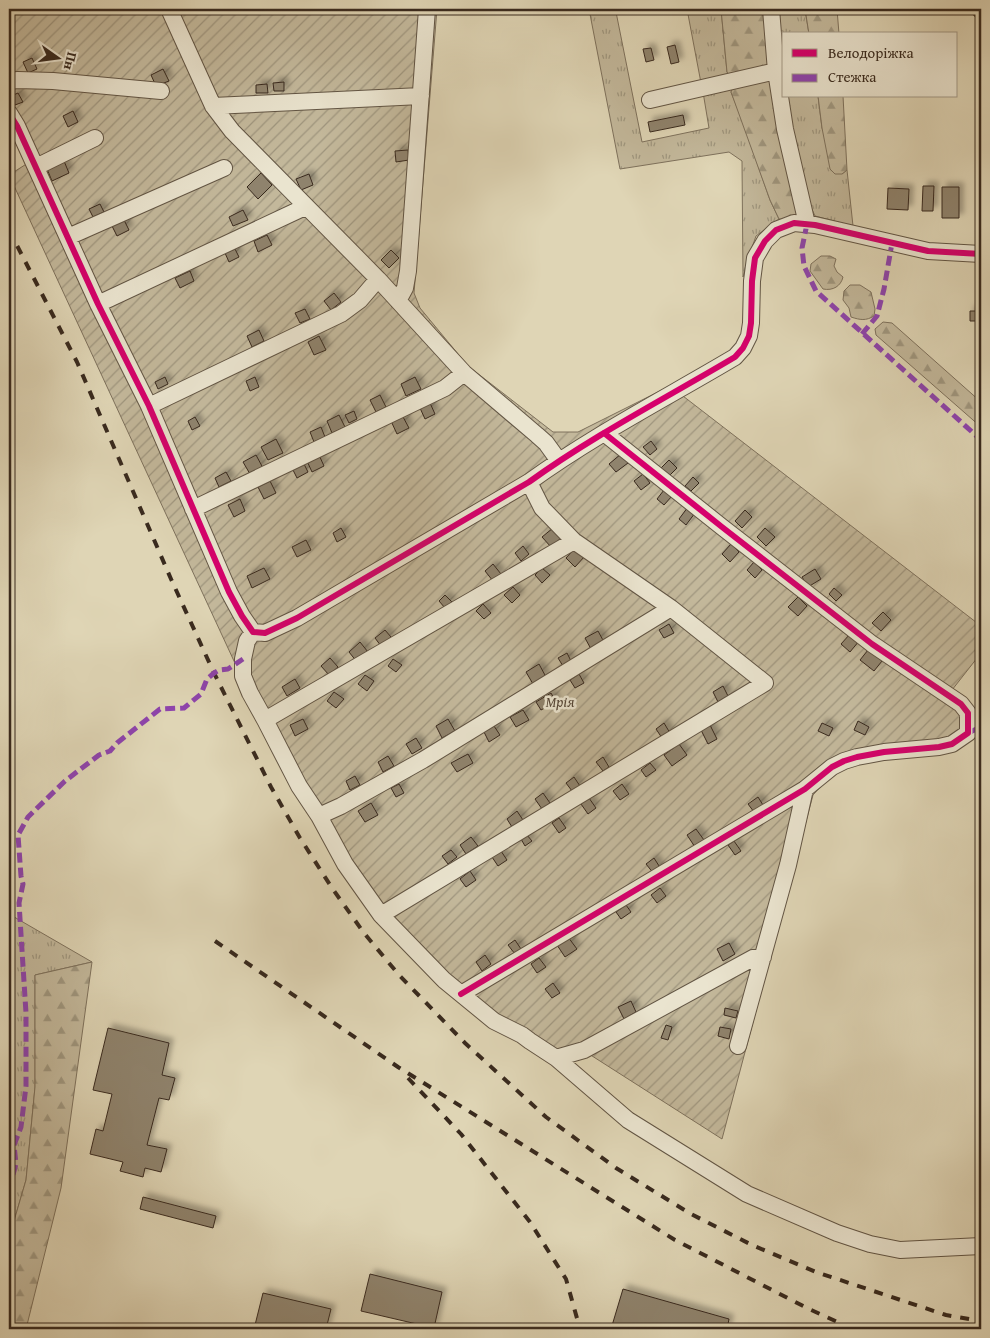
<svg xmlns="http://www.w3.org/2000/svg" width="990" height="1338" viewBox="0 0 990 1338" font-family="'Gentium Book Plus',serif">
  <defs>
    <pattern id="grass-tufts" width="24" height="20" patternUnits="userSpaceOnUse" patternTransform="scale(1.25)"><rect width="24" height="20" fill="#c3b89b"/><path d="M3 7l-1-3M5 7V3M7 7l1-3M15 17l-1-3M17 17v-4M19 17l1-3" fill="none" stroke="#9f967e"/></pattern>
    <pattern id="forest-firs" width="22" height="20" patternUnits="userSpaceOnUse" patternTransform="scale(1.25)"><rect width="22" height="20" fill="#c3b89b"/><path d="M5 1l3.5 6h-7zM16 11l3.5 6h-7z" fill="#9f967e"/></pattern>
    <pattern id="garden-furrows" width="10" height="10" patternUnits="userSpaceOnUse" patternTransform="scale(1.25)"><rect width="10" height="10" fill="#c3b89b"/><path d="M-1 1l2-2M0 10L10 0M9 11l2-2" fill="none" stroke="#9f967e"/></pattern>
    <filter id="shadow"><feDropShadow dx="4.5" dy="-4.5" stdDeviation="2.5" flood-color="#0004"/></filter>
  </defs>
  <rect width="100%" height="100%" fill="#dfd5b5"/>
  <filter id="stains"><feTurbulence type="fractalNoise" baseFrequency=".004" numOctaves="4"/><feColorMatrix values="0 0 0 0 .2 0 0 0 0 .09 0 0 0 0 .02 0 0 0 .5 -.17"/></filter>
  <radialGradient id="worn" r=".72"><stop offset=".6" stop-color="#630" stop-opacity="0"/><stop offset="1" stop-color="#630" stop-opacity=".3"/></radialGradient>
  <path fill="url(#grass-tufts)" stroke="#7e715c" d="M589,9h42l-15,3 26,130 67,-14 -6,-36 31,-7 -3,7 11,28 28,80 9,19 -23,17 -7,20 -6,21 -1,-116 -13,-9 -109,17z
    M687,9h34l6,63 3,4 -29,7z
    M776,9h29l4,25h-25v59z
    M784,96h34l4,32 20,46 5,-4 6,56 -38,-10 -10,-22z
    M9,914l83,48 -57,13v112l-9,93 -17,58z"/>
  <path fill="url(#forest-firs)" stroke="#7e715c" d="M721,9h43l4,58 -38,9 -3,-4z
    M805,9h32l2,25h-30z
    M771,76l29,137 -14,7 -7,-1 -9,-19 -39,-108 3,-7z
    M818,96h25l4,74 -5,4h-7l-5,-5 -8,-41z
    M821,256h9l6,3 -2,7 3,6 6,5c-2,9 -10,14 -20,12l-13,-18 1,-7z
    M850,285h10l11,7 4,17 -1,7c-8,5 -14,4 -23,1l-2,-9 -6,-8 1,-9z
    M883,322l9,1 89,79v25l-105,-92 -1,-6z
    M92,962l-31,226 -35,141h-17v-91l17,-58 9,-93v-112z"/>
  <path fill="url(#garden-furrows)" stroke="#7e715c" d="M9,9h428l-23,284 6,15 48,58 85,66h25l92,-46 311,240v27l-29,37 20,46 -115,27 -23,9 -21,23 -91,344 -133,-85 -35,8 -177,-145 -137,-243 -231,-499 19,-12 -19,-35z"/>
  <path fill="#8f836d" stroke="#392a1e" filter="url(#shadow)" d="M956,9h25v8l-7,-1v-2l-19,-3z
    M675,45l4,17 -8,2 -4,-17z
    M651,48l3,12 -8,2 -3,-13z
    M32,58l5,11 -9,4 -5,-11z
    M163,69l6,12 -13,5 -5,-11z
    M284,82v9h-10l-1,-8z
    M267,84l1,9h-12v-8z
    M18,93l5,9 -8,3 -4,-9z
    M73,111l5,11 -10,5 -5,-11z
    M683,115l2,10 -35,7 -2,-10z
    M408,150l1,10 -13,2 -1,-11z
    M64,161l5,12 -17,8 -5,-12z
    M261,173l11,12 -14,14 -11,-12z
    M309,174l4,11 -12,5 -5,-11z
    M923,186h11l-1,25h-11z
    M942,187h17v31h-17z
    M888,188l21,1 -1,21 -21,-1z
    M100,204l4,8 -11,5 -4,-8z
    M243,210l5,10 -15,6 -4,-9z
    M124,220l5,10 -12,6 -5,-10z
    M267,235l5,10 -14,7 -4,-11z
    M235,249l4,8 -10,5 -4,-9z
    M391,250l8,8 -10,10 -8,-8z
    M190,271l4,10 -14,7 -5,-10z
    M334,293l7,9 -10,8 -7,-9z
    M305,309l5,10 -10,4 -5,-10z
    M970,311h8v10h-8z
    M259,330l5,11 -12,6 -5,-11z
    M319,336l7,14 -12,5 -6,-13z
    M165,377l3,7 -10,5 -3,-7z
    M255,377l4,10 -9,4 -4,-10z
    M415,377l6,12 -15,7 -5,-12z
    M380,395l6,12 -10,5 -6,-12z
    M430,403l5,11 -10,5 -5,-11z
    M354,411l3,8 -8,4 -4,-8z
    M339,415l6,12 -13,6 -5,-12z
    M402,415l7,13 -12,6 -6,-13z
    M195,417l5,9 -8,4 -4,-9z
    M321,427l4,10 -11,5 -4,-10z
    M276,439l7,14 -15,7 -7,-13z
    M651,441l6,8 -7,6 -7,-8z
    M621,454l7,9 -12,9 -7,-8z
    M256,455l7,13 -13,6 -7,-12z
    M319,455l5,11 -12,6 -5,-11z
    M669,460l8,8 -8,8 -8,-8z
    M303,462l5,10 -11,6 -5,-10z
    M226,472l5,9 -12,6 -4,-9z
    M643,474l7,9 -9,7 -7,-9z
    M693,477l6,6 -8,8 -6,-5z
    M270,481l6,12 -12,6 -6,-12z
    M664,490l8,6 -8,9 -7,-6z
    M240,499l5,12 -11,6 -6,-12z
    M688,507l7,6 -9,12 -7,-6z
    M745,510l7,7 -10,11 -7,-7z
    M341,528l5,9 -9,5 -4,-9z
    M553,528l8,10 -10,9 -9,-10z
    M765,528l10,9 -9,9 -9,-9z
    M306,540l5,10 -14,7 -5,-10z
    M731,544l8,8 -9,10 -8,-8z
    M523,546l6,8 -8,7 -6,-8z
    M576,547l9,9 -10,11 -9,-9z
    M754,562l8,8 -7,8 -8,-8z
    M493,564l8,10 -8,7 -8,-10z
    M264,568l6,11 -18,9 -5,-12z
    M542,568l8,7 -8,8 -7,-8z
    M815,569l6,10 -13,8 -6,-10z
    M513,587l7,8 -8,8 -8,-8z
    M834,588l8,7 -6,6 -7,-7z
    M445,595l7,7 -7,6 -6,-7z
    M798,597l9,9 -9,10 -10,-9z
    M483,604l8,9 -7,6 -8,-8z
    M883,612l8,8 -10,11 -9,-8z
    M669,624l5,9 -10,5 -5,-8z
    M385,630l6,7 -10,9 -6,-8z
    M598,631l6,11 -13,7 -6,-11z
    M850,634l9,7 -9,11 -9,-8z
    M360,642l8,10 -11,10 -8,-10z
    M868,650l14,11 -8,10 -14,-11z
    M567,653l4,8 -8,5 -5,-8z
    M330,658l8,9 -9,8 -8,-9z
    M393,659l9,6 -6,7 -8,-6z
    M539,664l7,13 -13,7 -7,-12z
    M579,674l5,9 -9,5 -5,-8z
    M365,675l9,6 -7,10 -9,-7z
    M295,679l5,9 -13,8 -5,-9z
    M723,686l5,10 -10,6 -5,-10z
    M334,692l10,7 -8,9 -9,-7z
    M551,693l5,9 -15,8 -5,-8z
    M523,710l6,10 -13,7 -6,-10z
    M303,719l5,10 -13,7 -5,-11z
    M448,719l7,12 -13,7 -6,-12z
    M858,721l11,6 -4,8 -11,-5z
    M664,723l6,10 -8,5 -6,-9z
    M822,723l11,5 -4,8 -11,-5z
    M710,725l7,14 -9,5 -7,-14z
    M494,726l6,9 -11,7 -5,-10z
    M416,738l6,10 -10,6 -6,-10z
    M679,744l8,11 -15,11 -8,-11z
    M468,754l5,9 -16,9 -6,-9z
    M388,756l6,10 -11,6 -5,-10z
    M603,757l6,10 -6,4 -7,-9z
    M650,763l6,7 -10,7 -5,-7z
    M355,776l5,9 -10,5 -4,-9z
    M574,777l6,9 -8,5 -6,-8z
    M399,784l5,9 -8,4 -5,-9z
    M622,784l7,10 -9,6 -7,-9z
    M543,793l7,10 -8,6 -7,-10z
    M758,797l5,8 -9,7 -6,-8z
    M589,798l7,10 -8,6 -7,-10z
    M371,803l7,12 -13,7 -7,-11z
    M517,811l6,9 -11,7 -5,-8z
    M559,818l7,10 -7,5 -7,-10z
    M696,829l8,11 -9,7 -8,-12z
    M527,835l5,6 -7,5 -4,-7z
    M471,837l7,9 -12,8 -6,-9z
    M734,841l7,10 -6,4 -7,-10z
    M451,850l6,7 -9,7 -6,-8z
    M501,851l6,9 -9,6 -6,-9z
    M654,858l7,11 -7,5 -8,-10z
    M470,871l6,9 -10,7 -6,-8z
    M660,888l6,8 -9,7 -6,-8z
    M626,905l5,7 -10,7 -5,-7z
    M568,937l9,12 -12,8 -8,-12z
    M515,940l6,9 -6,5 -7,-9z
    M729,943l6,11 -12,7 -6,-12z
    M485,955l6,9 -9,7 -6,-9z
    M539,958l7,9 -9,6 -6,-9z
    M553,983l7,10 -8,5 -7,-9z
    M631,1001l5,11 -12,7 -6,-12z
    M725,1008l13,3 -2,7 -12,-3z
    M666,1025l6,2 -4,13 -7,-2z
    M720,1027l11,2 -2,10 -11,-3z
    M108,1028l61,15 -7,32 13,3 -6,22 -10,-2 -12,47 20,4 -6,23 -16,-4 -2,9 -23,-6 3,-9 -33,-8 6,-25 7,2 9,-37 -19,-4z
    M143,1197l73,19 -3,12 -73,-19z
    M370,1274l72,18 -8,36 -73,-17z
    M623,1289l106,30 -2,10h-116z
    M263,1293l68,16 -5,20h-72z"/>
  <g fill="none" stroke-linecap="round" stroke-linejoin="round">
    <g stroke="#625544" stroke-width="18">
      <path id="minor" d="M169,9l44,97 19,25 146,148 86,94 73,62 9,8 13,18
        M771,9l5,62 9,58 22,95
        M9,81l9,-1 35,1 108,10
        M650,100l126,-29
        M213,106l208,-10
        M9,113l8,13 81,178 51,102 80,186 13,24 11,16 12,1 32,-15 232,-136c65,-47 137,-84 206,-125l8,-9 6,-12 2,-13 1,-42 3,-23 10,-17 11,-11 18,-7 21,2 113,26 53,3
        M36,167l59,-29
        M68,237l156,-69
        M398,301l7,-13 3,-17 19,-262
        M98,304l207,-97
        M149,406l192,-92 19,-14 18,-21
        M193,509l252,-121 19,-15
        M253,632l-6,9 -4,18v17l7,17 15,27 34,66 20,30 26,48 36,51 63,65 50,41 28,14 8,6 26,17 72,62 119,74 90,39 33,11 30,6 81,-4
        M265,720l309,-179
        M319,816l22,-10 82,-46 248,-152
        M381,915l384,-232 -94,-75 -97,-67 -32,-33 -13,-26
        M461,994l344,-205 27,-22 12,-6 13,-4 27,-5 55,-5 13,-3 16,-11v-20l-7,-9 -89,-60 -150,-117 -118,-94
        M738,1046l50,-181 17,-76
        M556,1058l28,-8 169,-92 10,-1"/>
    </g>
    <use href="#minor" stroke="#eae4cf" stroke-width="16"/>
    <path stroke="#392a1e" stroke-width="4" stroke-dasharray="9 9" stroke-linecap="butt" d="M9,230l68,132 94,217 43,94 57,114 29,51 32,50 32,45 35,42 66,68 81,74 70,51 75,46 61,31 64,27 130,43 35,6
      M215,941l183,126 277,173 134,69 44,20
      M408,1078l53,56 69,88 36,57 14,50"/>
    <path stroke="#8e44ad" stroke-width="5" stroke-dasharray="10 5" stroke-linecap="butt" d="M807,224l-5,24 2,18 12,25 165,149
      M862,334l15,-18 7,-27 8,-46
      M968,733l13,-6
      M9,1189l7,-25 -2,-19 7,-18 5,-41v-73l-7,-110 4,-19 -2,-8 -3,-41 10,-18 37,-36 34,-26 11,-4 7,-8 43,-34 24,-1 17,-14 6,-15 7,-6 5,-3 9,-1 15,-10"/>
    <g stroke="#eae4cf" stroke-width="9">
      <path id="cycleway" d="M9,113l8,13 81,178 51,102 80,186 13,24 11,16 12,1 32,-15 232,-136c65,-47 137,-84 206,-125l8,-9 6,-12 2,-13 1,-42 3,-23 10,-17 11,-11 18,-7 21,2 113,26 53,3
        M461,994l344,-205 27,-22 12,-6 13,-4 27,-5 55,-5 13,-3 16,-11v-20l-7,-9 -89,-60 -150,-117 -118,-94"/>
    </g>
    <use href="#cycleway" stroke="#d6006c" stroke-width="6"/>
  </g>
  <g text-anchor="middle" stroke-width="5" stroke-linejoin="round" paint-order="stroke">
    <g font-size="15" font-style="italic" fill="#554637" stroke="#eae4cf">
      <text x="560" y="707">Мрія</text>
    </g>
  </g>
  <rect width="990" height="1338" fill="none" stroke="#dfd5b5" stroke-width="30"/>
  <rect x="10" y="10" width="970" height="1318" fill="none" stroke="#392a1e" stroke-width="2.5"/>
  <rect x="15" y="15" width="960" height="1308" fill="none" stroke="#392a1e"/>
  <rect x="782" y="32" width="175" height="65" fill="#eae4cf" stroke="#a39a88"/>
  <rect x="792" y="49" width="25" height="8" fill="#d6006c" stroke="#a39a88"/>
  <text x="828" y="58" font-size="15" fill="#392a1e">Велодоріжка</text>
  <rect x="792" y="74" width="25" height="8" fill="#8e44ad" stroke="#a39a88"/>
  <text x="828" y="82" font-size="15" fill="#392a1e">Стежка</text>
  <g transform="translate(58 58) rotate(104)" stroke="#eae4cf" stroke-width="4" paint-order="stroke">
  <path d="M0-4L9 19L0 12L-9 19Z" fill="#392a1e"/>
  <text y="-8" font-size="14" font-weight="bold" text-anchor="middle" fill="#392a1e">Пн</text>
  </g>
  <rect width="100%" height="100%" filter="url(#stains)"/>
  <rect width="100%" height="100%" fill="url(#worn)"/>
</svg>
